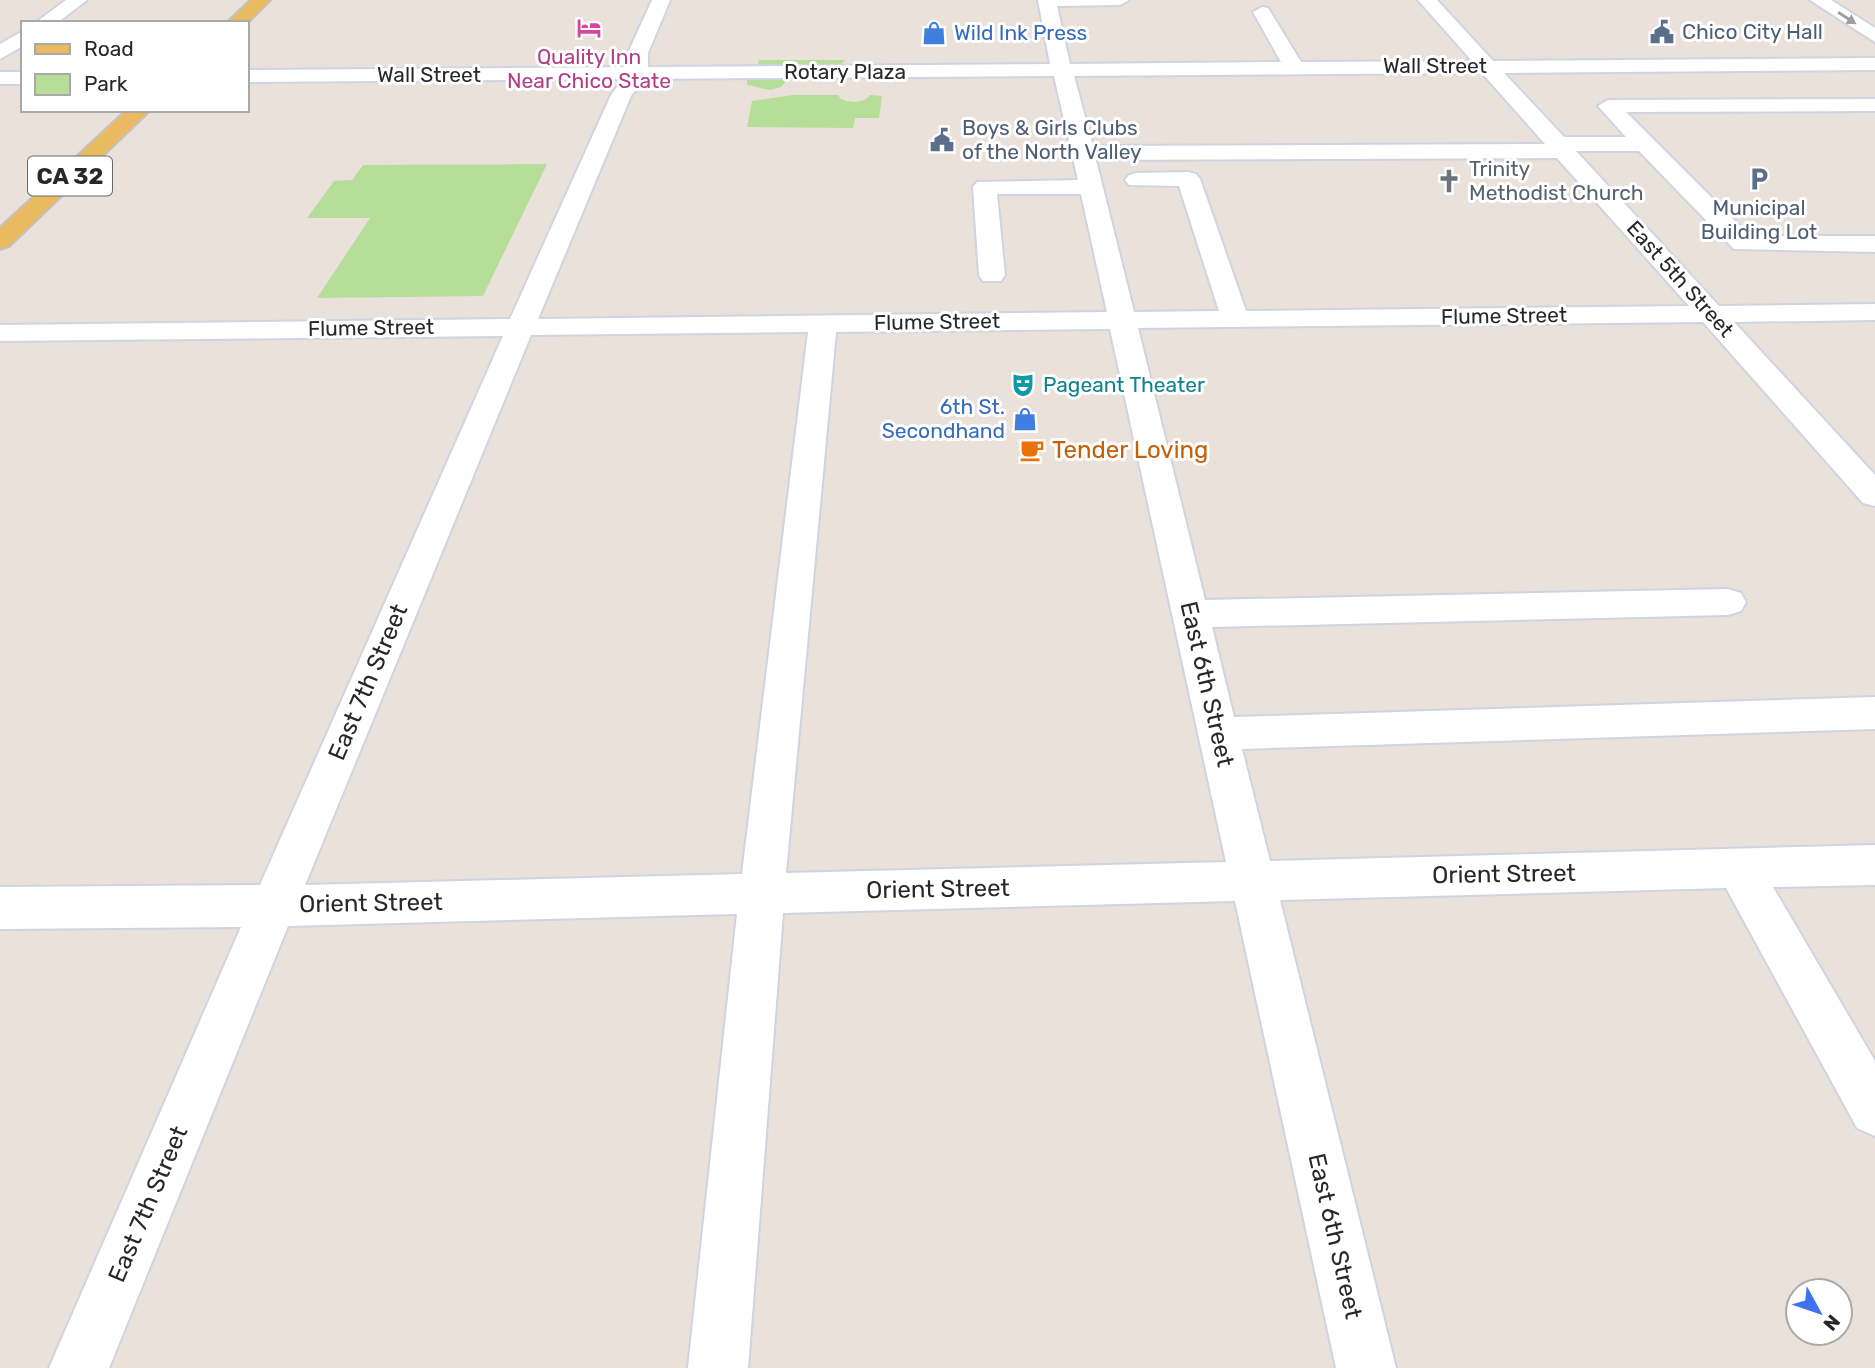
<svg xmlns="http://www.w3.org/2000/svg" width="1875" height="1368" viewBox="0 0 1875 1368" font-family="Rubik,sans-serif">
  <rect width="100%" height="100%" fill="#eae1da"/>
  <path fill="#b7de98" d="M759,60h86l-9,10 -46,7 -9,10 -11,3 -23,-5v-5l9,-5z
    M793,95h45l3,4c10,4 22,5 29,-4l12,1 -3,22h-24l-2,10 -106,-1 5,-26z
    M547,164l-64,132 -166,2 53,-80h-63l27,-37 18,-1 11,-15z"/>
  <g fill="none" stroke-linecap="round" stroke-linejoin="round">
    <g stroke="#cfd4e0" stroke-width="4">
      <path id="minor" d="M66,0h21l-30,23h-22z
        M652,0h18l-22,53v14l402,-3 -12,-64h91l-9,5 -63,1 13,58 211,-2 -28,-50 9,-5 6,1 33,54 171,-1 -54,-61h19l56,61 382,-3v12l-371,3 60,64h62l-28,-31 10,-6 267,-1v12l-249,1 124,124h125v16l-141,-3 -95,-98h-63l143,155 156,-2v16l-141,2 141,153v31l-12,-3 -160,-181 -565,6 67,272 523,-11 13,4 5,9 -5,9 -13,4 -516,12 22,90 641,-20v32l-633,20 28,112 605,-16v40l-102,2 102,174v75l-18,-8 -131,-240 -446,12 116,468h-60l-101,-467 -452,12 -35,455h-60l49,-454 -449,12 -179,442h-60l192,-441 -241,2v-42l260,-2 243,-549 -503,5v-16l510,-6 101,-224 12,-16 -376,3v-12l381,-3v-14zM1482,73l63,71 -452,2 -19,-70zM1054,76l24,104 -101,2 -4,5 6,88 4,6h18l4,-6 -8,-81h84l26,118 -569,7 93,-223 13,-17zM1557,158l132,148 -443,5 -46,-132 -4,-5 -8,-2 -51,1 -8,2 -4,5 4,5 50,1 40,125 -85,1 -38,-152zM1110,329l116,533 -440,11 50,-541zM808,332l-66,542 -437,11 226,-550z
        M1810,0h21l44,28v14z
        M23,31v15l-23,13v-15z
        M0,72h23v12h-23z"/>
    </g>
    <g stroke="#c3c3c3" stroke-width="4">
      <path id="major" d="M251,0h19l-23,23h-20z
        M127,110h23l-141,136 -9,3v-21z"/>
    </g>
    <use href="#minor" fill="#fff" fill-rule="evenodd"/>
    <use href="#major" fill="#e9ba60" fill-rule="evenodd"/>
  </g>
  <defs><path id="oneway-solid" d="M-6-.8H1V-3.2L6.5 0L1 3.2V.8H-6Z" transform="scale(1.75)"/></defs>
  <use fill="#9e9e9e" href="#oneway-solid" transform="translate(1847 18) rotate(33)"/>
  <defs>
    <g id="hotel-bare" transform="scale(1.89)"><path d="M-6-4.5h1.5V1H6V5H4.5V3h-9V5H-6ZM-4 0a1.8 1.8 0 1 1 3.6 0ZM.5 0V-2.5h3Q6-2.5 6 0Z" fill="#d1479c" stroke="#fff" stroke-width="2.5" paint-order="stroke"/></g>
    <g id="civic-bare" transform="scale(1.89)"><path d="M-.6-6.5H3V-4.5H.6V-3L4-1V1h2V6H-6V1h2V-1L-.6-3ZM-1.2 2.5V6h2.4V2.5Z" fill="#5c6f8a" stroke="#fff" stroke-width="2.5" paint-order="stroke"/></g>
    <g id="shop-bare" transform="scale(1.89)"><path d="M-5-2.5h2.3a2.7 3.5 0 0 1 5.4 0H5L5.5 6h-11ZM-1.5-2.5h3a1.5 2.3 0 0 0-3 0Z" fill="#3f7fe0" stroke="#fff" stroke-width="2.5" paint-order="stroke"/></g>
    <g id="parking-bare" transform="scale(1.89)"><path d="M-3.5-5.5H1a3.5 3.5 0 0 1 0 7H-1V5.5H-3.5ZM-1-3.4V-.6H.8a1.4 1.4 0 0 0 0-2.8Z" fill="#5c6f8a" stroke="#fff" stroke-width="2.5" paint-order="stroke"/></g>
    <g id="church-bare" transform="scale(1.89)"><path d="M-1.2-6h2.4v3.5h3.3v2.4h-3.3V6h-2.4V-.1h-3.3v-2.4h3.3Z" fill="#6b7280" stroke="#fff" stroke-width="2.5" paint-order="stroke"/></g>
    <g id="theatre-bare" transform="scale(1.89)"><path d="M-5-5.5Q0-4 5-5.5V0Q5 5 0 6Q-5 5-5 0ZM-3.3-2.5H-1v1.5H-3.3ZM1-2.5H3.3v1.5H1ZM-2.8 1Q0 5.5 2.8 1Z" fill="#0f9aa8" stroke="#fff" stroke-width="2.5" paint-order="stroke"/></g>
    <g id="cafe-bare" transform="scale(1.89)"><path d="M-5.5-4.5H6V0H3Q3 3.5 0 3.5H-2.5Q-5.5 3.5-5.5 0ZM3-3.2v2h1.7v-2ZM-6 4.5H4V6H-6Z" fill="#e8710a" stroke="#fff" stroke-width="2.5" paint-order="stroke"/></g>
  </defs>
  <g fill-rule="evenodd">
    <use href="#hotel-bare" x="589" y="28"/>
    <use href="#civic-bare" x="1662" y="32"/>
    <use href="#shop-bare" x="934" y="33"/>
    <use href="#civic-bare" x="942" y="140"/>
    <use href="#parking-bare" x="1759" y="179"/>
    <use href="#church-bare" x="1449" y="181"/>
    <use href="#theatre-bare" x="1023" y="385"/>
    <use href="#shop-bare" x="1025" y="419"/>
    <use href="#cafe-bare" x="1032" y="450"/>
  </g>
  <g text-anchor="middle" stroke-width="6" stroke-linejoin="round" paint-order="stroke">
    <g font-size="21" fill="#4e5e75" stroke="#fff" text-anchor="start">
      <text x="1682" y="39">Chico City Hall</text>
      <text x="962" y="135">Boys &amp; Girls Clubs<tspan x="962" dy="24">of the North Valley</tspan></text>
      <text x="1759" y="215" text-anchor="middle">Municipal<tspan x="1759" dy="24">Building Lot</tspan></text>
    </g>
    <g font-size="21" fill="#366cbe" stroke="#fff" text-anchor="start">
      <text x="954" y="40">Wild Ink Press</text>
      <text x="1005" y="414" text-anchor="end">6th St.<tspan x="1005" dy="24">Secondhand</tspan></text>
    </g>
    <g font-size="21" fill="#b23c85" stroke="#fff">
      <text x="589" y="64">Quality Inn<tspan x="589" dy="24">Near Chico State</tspan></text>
    </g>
    <g font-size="21" fill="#282828" stroke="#fff">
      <text x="1435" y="73">Wall Street</text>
      <text x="845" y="79">Rotary Plaza</text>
      <text x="429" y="82">Wall Street</text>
      <text transform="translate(1680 279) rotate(48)" y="7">East 5th Street</text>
      <text transform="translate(1504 316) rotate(-1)" y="7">Flume Street</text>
      <text transform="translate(937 322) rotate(-1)" y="7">Flume Street</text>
      <text transform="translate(371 328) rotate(-1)" y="7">Flume Street</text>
    </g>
    <g font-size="21" fill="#5b616d" stroke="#fff" text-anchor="start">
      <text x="1469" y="176">Trinity<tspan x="1469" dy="24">Methodist Church</tspan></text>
    </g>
    <g font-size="21" fill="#0d838f" stroke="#fff" text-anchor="start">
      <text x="1043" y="392">Pageant Theater</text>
    </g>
    <rect fill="#fff" stroke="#686868" stroke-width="2" x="28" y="156.5" width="84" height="39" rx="5"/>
    <g font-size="23" font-weight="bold" fill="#282828">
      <text x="70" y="184">CA 32</text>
    </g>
    <g font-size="24" fill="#c56008" stroke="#fff" text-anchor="start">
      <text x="1052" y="458">Tender Loving</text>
    </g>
    <g font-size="24" fill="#282828" stroke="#fff">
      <text transform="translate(368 682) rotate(-67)" y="8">East 7th Street</text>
      <text transform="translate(1207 684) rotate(77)" y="8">East 6th Street</text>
      <text transform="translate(1504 874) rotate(-1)" y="8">Orient Street</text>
      <text transform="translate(938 889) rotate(-1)" y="8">Orient Street</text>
      <text transform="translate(371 903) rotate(-1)" y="8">Orient Street</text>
      <text transform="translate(148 1204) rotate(-67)" y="8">East 7th Street</text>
      <text transform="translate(1335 1236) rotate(77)" y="8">East 6th Street</text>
    </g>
  </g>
  <rect x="21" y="21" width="228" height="91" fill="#ffffff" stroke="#a9a9a9" stroke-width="2"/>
  <rect x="35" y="44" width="35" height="10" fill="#e9ba60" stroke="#a9a9a9" stroke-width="2"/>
  <text x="84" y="56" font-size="21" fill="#282828">Road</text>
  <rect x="35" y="74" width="35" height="21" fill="#b7de98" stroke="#a9a9a9" stroke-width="2"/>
  <text x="84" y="91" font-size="21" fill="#282828">Park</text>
  <g transform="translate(1819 1312) rotate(130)"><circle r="33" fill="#ffffff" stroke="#a9a9a9" stroke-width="2"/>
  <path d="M0-5L12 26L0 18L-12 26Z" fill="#4073f0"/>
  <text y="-10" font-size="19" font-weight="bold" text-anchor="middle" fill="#282828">N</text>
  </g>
</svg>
